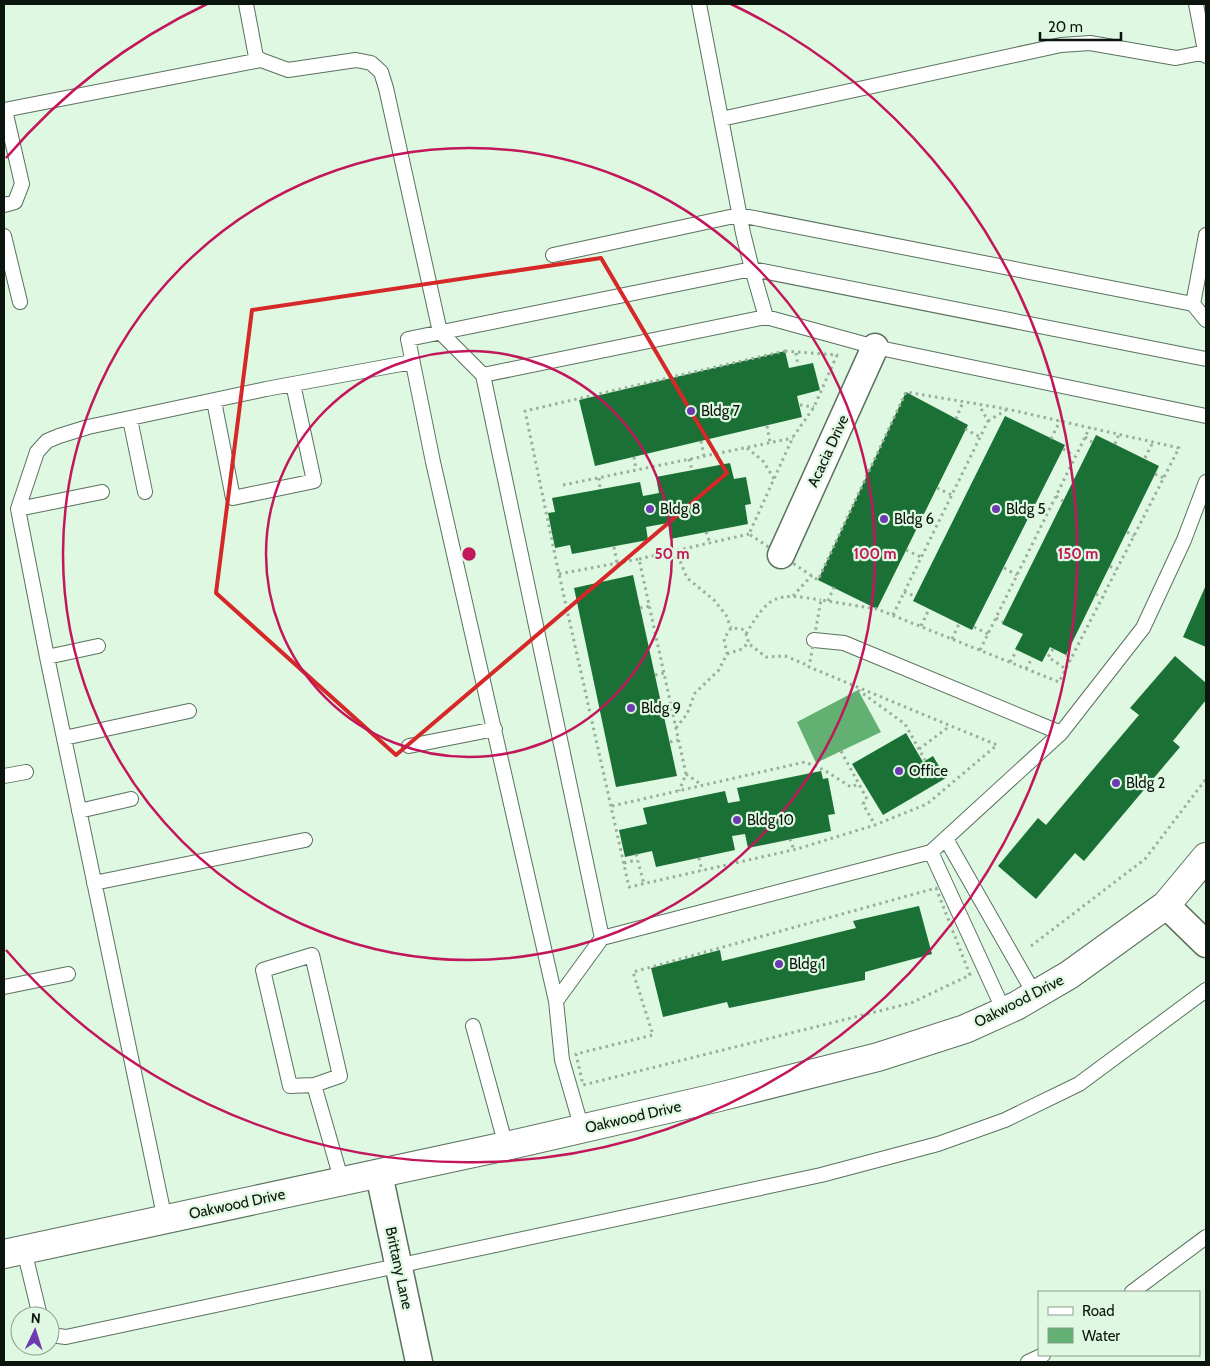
<svg xmlns="http://www.w3.org/2000/svg" width="1210" height="1366" viewBox="0 0 1210 1366" font-family="Cabin,sans-serif">
  <rect width="100%" height="100%" fill="#def8e1"/>
  <path fill="#62b172" d="M858,690l23,42 -65,31 -19,-41z"/>
  <path fill="#1b7035" d="M785,351l4,17 24,-5 7,27 -23,6 5,21 -207,49 -16,-66z
    M906,392l62,33 -91,184 -59,-29z
    M1005,416l60,29 -93,185 -59,-29z
    M1096,435l63,31 -93,189 -16,-8 -8,15 -27,-13 8,-15 -21,-10z
    M730,463l4,16 12,-2 5,27 -6,1 3,19 -78,15 -2,-16 -22,4 2,13 -76,14 -2,-9 -15,3 -7,-35 7,-1 -3,-14 88,-16 3,14 16,-3 -3,-16z
    M633,575l44,201 -61,11 -42,-199z
    M1206,585v62l-23,-10z
    M1175,656l31,27v17l-33,41 7,6 -96,114 -9,-8 -39,46 -38,-33 40,-48 8,7 93,-110 -9,-7z
    M906,733l17,29 10,-6 13,22 -63,37 -31,-51z
    M821,771l2,8 5,-1 7,36 -7,1 3,16 -83,17 -3,-14 -13,2 3,14 -79,17 -4,-16 -27,6 -6,-27 28,-6 -4,-16 82,-17 3,12 12,-2 -3,-13z
    M919,906l13,48 -67,18v8l-136,28 -2,-6 -64,15 -12,-49 69,-18 2,11 134,-33 -3,-7z"/>
  <g fill="none" stroke-linecap="round" stroke-linejoin="round">
    <g stroke="#5b715e" stroke-width="16">
      <path id="lane" d="M246,4l10,53 5,3 27,10 68,-10 15,3 10,9 5,16 54,244 43,43
        M699,4l44,229 9,36 454,90
        M1196,4l10,52
        M4,110l257,-50
        M721,119l340,-74 29,-2 86,15 30,-6
        M4,205l11,-3 7,-18 -17,-74
        M1206,235l-13,69 13,16
        M4,236l16,66
        M553,255l186,-40 454,89
        M214,401l19,97 77,-16 4,-1 -21,-97
        M1206,416l-331,-69 -109,-30 -283,58 119,563 329,-86 130,-119 82,-105 41,-88 22,-58
        M130,419l15,73
        M18,509l84,-17
        M814,640l30,3 217,90
        M47,657l51,-11
        M64,738l125,-27
        M409,746l86,-17
        M4,776l22,-4
        M79,811l52,-12
        M946,839l89,156
        M931,852l73,159
        M94,883l211,-43
        M4,987l64,-13
        M556,1001l46,-63
        M473,1026l33,120
        M314,1085l-24,1 -27,-116 49,-15 28,121 -26,9 28,97
        M582,1129l-20,-69 -6,-59 -123,-539 -25,-123 344,-70 14,48
        M165,1220l-118,-563 -29,-148 19,-57 10,-11 12,-5 29,-9 178,-38 146,-27
        M24,1250l16,66
        M1132,1292l74,-55
        M50,1335l16,2 755,-162 117,-31 67,-24 74,-36 127,-94
        M1028,1362l15,-7"/>
    </g>
    <g stroke="#5b715e" stroke-width="29">
      <path id="street" d="M781,555l94,-208
        M1166,905l40,39
        M379,1174l40,188"/>
    </g>
    <g stroke="#5b715e" stroke-width="30">
      <path id="secondary" d="M4,1254l502,-108 209,-48 163,-41 87,-28 51,-23 53,-31 97,-70 40,-48"/>
    </g>
    <path stroke="#9aae9c" stroke-width="3" stroke-dasharray="2.5 4" stroke-linecap="butt" d="M785,351l52,4 -23,52 -21,30 -44,97 69,46 88,-188 101,17 172,39 -120,234 -182,-73 -56,-9 -12,67 188,78 -70,59 -52,21 -78,24 -168,38 -70,-313 -34,-163z
      M796,353l2,13
      M800,405l14,2
      M956,419l7,-17
      M988,421l18,-11
      M767,426l3,16
      M965,429l15,8
      M1085,437l7,5
      M1051,439l9,-18
      M701,441l3,15
      M1115,444l4,-10
      M747,448l16,13 11,18
      M1063,449l12,7
      M634,457l2,13
      M1145,458l8,-16
      M689,459l3,11
      M1155,474l9,4
      M599,478l1,11
      M563,485l230,-47
      M937,488l15,7
      M1056,496l7,5
      M706,532l4,11
      M1127,532l7,4
      M614,547l3,16
      M906,550l15,7
      M671,552l10,11 6,15 27,22 12,15 5,13
      M639,559l110,-25
      M1110,566l6,4
      M1004,568l13,7
      M559,574l80,-15 47,215 -7,17
      M904,592l11,4
      M1096,594l8,4
      M793,596l19,-21
      M828,601l6,-14
      M640,608l10,-2
      M893,615l95,-194 -9,-16
      M996,618l7,4
      M921,626l8,-17
      M974,627l14,7
      M746,634c24,-41 31,-41 75,-34
      M952,639l7,-15
      M1053,649l-5,8 18,12
      M980,650l110,-223
      M727,654l15,-5 6,-6
      M1066,655l6,3
      M1010,662l7,-12
      M1026,669l6,-11
      M655,675l9,-2
      M858,690l47,34 20,36
      M676,728l11,-14 8,-21 23,-22 9,-17 -3,-15 7,-11 11,1 6,8v6l18,14 19,-1 24,10
      M670,742l8,-2
      M919,749l31,-23
      M841,751l26,48 -4,5 12,21
      M686,774l16,11
      M612,806l193,-44 19,8 27,17 8,-3
      M790,839l4,11
      M636,854l8,30
      M699,858l3,13
      M624,863l13,-3
      M936,888l34,87 -59,28 -328,82 -7,-31 77,-19 -20,-63z
      M1031,946l114,-87 61,-80"/>
    <use href="#lane" stroke="#fff" stroke-width="14"/>
    <use href="#street" stroke="#fff" stroke-width="26"/>
    <use href="#secondary" stroke="#fff" stroke-width="28"/>
  </g>
  <path fill="none" stroke="#d62828" stroke-width="4" stroke-linejoin="round" d="M601,258l126,215 -331,282 -180,-162 36,-283z"/>
  <g fill="none" stroke="#c2185b" stroke-width="2.5">
    <circle cx="469" cy="554" r="203"/>
    <circle cx="469" cy="554" r="406"/>
    <path d="M6 158A609 609 0 0 1 207 4M731 4A609 609 0 1 1 6 950"/>
  </g>
  <g fill="#6d3ab1" stroke="#def8e1" stroke-width="2">
    <circle cx="691" cy="411" r="5"/>
    <circle cx="650" cy="509" r="5"/>
    <circle cx="996" cy="509" r="5"/>
    <circle cx="884" cy="519" r="5"/>
    <circle cx="631" cy="708" r="5"/>
    <circle cx="899" cy="771" r="5"/>
    <circle cx="1116" cy="783" r="5"/>
    <circle cx="737" cy="820" r="5"/>
    <circle cx="779" cy="964" r="5"/>
  </g>
  <g text-anchor="middle" stroke-width="4.5" stroke-linejoin="round" paint-order="stroke">
    <g font-size="15" fill="#0b140d" stroke="#def8e1" text-anchor="start">
      <text x="701" y="416">Bldg 7</text>
      <text x="660" y="514">Bldg 8</text>
      <text x="1006" y="514">Bldg 5</text>
      <text x="894" y="524">Bldg 6</text>
      <text x="641" y="713">Bldg 9</text>
      <text x="909" y="776">Office</text>
      <text x="1126" y="788">Bldg 2</text>
      <text x="747" y="825">Bldg 10</text>
      <text x="789" y="969">Bldg 1</text>
    </g>
    <g font-size="15" fill="#0b140d" stroke="#def8e1">
      <text transform="translate(828 451) rotate(-65)" y="5">Acacia Drive</text>
      <text transform="translate(1019 1001) rotate(-27)" y="5">Oakwood Drive</text>
      <text transform="translate(633 1117) rotate(-13)" y="5">Oakwood Drive</text>
      <text transform="translate(237 1204) rotate(-12)" y="5">Oakwood Drive</text>
      <text transform="translate(399 1268) rotate(78)" y="5">Brittany Lane</text>
    </g>
  </g>
  <circle cx="469" cy="554" r="8" fill="#c2185b" stroke="#def8e1" stroke-width="2.5"/>
  <g font-size="15" text-anchor="middle" font-weight="bold" fill="#c2185b" stroke="#def8e1" stroke-width="4.5" stroke-linejoin="round" paint-order="stroke">
    <text x="672" y="559">50 m</text>
    <text x="875" y="559">100 m</text>
    <text x="1078" y="559">150 m</text>
  </g>
  <rect width="1210" height="1366" fill="none" stroke="#0b140d" stroke-width="10"/>
  <rect x="1038" y="1291" width="162" height="65" fill="#def8e1" stroke="#8a9d8c"/>
  <rect x="1048" y="1307" width="25" height="8" fill="#ffffff" stroke="#8a9d8c"/>
  <text x="1082" y="1316" font-size="15" fill="#0b140d">Road</text>
  <rect x="1048" y="1328" width="25" height="15" fill="#62b172" stroke="#8a9d8c"/>
  <text x="1082" y="1341" font-size="15" fill="#0b140d">Water</text>
  <g transform="translate(35 1331) rotate(4)"><circle r="24" fill="#def8e1" stroke="#8a9d8c"/>
  <path d="M0-4L9 19L0 12L-9 19Z" fill="#6d3ab1"/>
  <text y="-8" font-size="14" font-weight="bold" text-anchor="middle" fill="#0b140d">N</text>
  </g>
  <path d="M1040 32v8h81v-8" fill="none" stroke="#0b140d" stroke-width="2.5"/>
  <text x="1048" y="32" font-size="15" fill="#0b140d" stroke="#def8e1" stroke-width="4" paint-order="stroke">20 m</text>
</svg>
